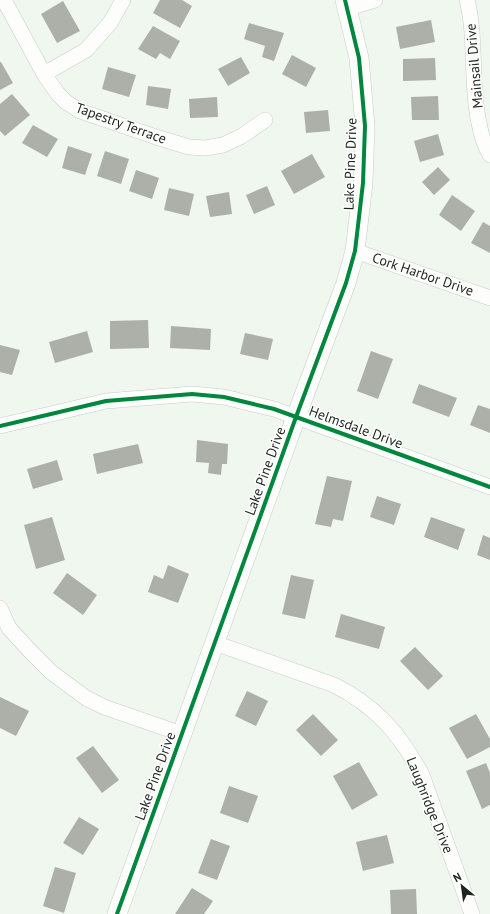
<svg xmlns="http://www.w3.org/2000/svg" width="490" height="914" viewBox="0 0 490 914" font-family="'PT Sans',sans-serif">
  <rect width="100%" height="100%" fill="#eff7ee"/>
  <path fill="#acb0a8" d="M160,0h22l10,6 -12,22 -27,-15z
    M63,1l17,30 -23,12 -16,-29z
    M431,20l4,22 -35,7 -4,-22z
    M249,23l35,10 -10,28 -12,-4 3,-11 -21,-7z
    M153,26l27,15 -10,18 -10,-6 -4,6 -18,-10z
    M292,55l24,13 -10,19 -24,-13z
    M241,57l9,16 -22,13 -10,-17z
    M435,58l1,22 -33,1v-22z
    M0,62h1l12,21 -13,7z
    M108,67l28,8 -7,22 -27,-8z
    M148,86l23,3 -3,20 -22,-4z
    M12,94l18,21 -25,21 -5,-5v-27z
    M438,96l1,24h-27l-1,-23z
    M217,97l1,20 -28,1 -1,-19z
    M328,110l2,21 -24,2 -2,-21z
    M33,125l25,14 -11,18 -25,-14z
    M438,134l6,21 -24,7 -6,-21z
    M68,146l24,8 -7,21 -23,-7z
    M105,151l24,8 -8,25 -24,-8z
    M312,154l13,23 -31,17 -13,-23z
    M438,167l12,13 -16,15 -12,-13z
    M136,170l23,8 -7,21 -23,-8z
    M267,186l8,19 -21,9 -8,-19z
    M169,188l25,6 -5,22 -25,-6z
    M229,192l3,22 -22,3 -4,-21z
    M452,195l23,16 -14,20 -22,-16z
    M483,222l7,4v27l-19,-10z
    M148,320l1,28 -39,1v-28z
    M171,326l40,3 -1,21 -40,-2z
    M87,331l6,21 -38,11 -6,-21z
    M245,333l28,6 -5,21 -28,-6z
    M0,345l20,5 -8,25 -12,-3z
    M371,351l22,8 -15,40 -21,-8z
    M419,384l38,14 -8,19 -37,-14z
    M478,405l12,4v24l-20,-8z
    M197,440l31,4 -1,20h-5l-1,11 -13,-2 1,-10 -13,-1z
    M138,444l5,19 -46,11 -4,-20z
    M57,460l6,20 -30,9 -6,-20z
    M327,476l25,5 -9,40 -10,-2 -2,8 -16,-3z
    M377,496l24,8 -7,21 -24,-8z
    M52,517l13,43 -29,9 -12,-44z
    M431,517l34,12 -7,21 -34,-13z
    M483,535l7,3v22l-13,-5z
    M168,565l21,9 -11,29 -30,-11 6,-17 9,4z
    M67,573l30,22 -14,20 -30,-22z
    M291,575l23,5 -9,39 -23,-5z
    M341,614l44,13 -6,22 -44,-12z
    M415,647l28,29 -15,14 -28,-29z
    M247,691l21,10 -12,25 -21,-10z
    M0,697l29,14 -13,25 -16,-8z
    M313,714l25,26 -17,16 -25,-26z
    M476,714l14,25v8l-23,12 -18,-31z
    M93,746l26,34 -17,13 -26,-35z
    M359,762l19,33 -26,15 -19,-34z
    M486,763l4,10v32l-8,4 -16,-38z
    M229,786l29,10 -10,27 -28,-10z
    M79,817l20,12 -16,26 -20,-12z
    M387,835l7,28 -31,8 -7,-29z
    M211,839l19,7 -13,34 -19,-7z
    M55,867l21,6 -12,40 -21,-7z
    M192,888l21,13 -9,13h-29z
    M416,889l1,25h-26l-1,-24z"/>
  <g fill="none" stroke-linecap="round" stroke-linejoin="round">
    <g stroke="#c7cdc6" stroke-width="16">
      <path id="minor" d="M4,0l40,74 14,20 8,8 14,9 76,26 33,10 16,1 18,-3 19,-9 23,-16
        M467,0c10,40 3,83 12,123 2,11 5,22 11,32
        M348,8l27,-8
        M44,74l42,-24 24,-27 13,-23
        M355,251l135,47
        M0,426l106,-25 86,-7 32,3 50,12 216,78
        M0,608l9,20 21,23 21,21 35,26 18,9 78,27
        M215,643l119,42c42,21 66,49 88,90l50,139"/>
    </g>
    <g stroke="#c7cdc6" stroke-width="20">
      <path id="tertiary" d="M117,914l179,-497 50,-134 9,-32 8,-68 2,-57 -6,-68 -14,-58"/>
    </g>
    <use href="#minor" stroke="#fdfefc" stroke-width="15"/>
    <use href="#tertiary" stroke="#fdfefc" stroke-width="19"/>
    <g stroke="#fff" stroke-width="6">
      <path id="cycleway" d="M0,426l106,-25 86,-7 32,3 50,12 216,78
        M117,914l179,-497 50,-134 9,-32 8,-68 2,-57 -6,-68 -14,-58"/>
    </g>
    <use href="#cycleway" stroke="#00873e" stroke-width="4"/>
  </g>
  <g text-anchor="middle" stroke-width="3" stroke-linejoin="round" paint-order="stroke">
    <g font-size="14" fill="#1e241e" stroke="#fff">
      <text transform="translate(474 66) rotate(-95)" y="5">Mainsail Drive</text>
      <text transform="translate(121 123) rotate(20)" y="5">Tapestry Terrace</text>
      <text transform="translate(350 164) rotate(-88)" y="5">Lake Pine Drive</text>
      <text transform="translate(423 274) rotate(19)" y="5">Cork Harbor Drive</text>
      <text transform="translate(356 427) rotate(20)" y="5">Helmsdale Drive</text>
      <text transform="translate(265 471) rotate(-70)" y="5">Lake Pine Drive</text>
      <text transform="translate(155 776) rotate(-70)" y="5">Lake Pine Drive</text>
      <text transform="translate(430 805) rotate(68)" y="5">Laughridge Drive</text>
    </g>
  </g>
  <g transform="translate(462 886) rotate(331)" stroke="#ffffff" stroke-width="3" paint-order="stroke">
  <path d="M0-3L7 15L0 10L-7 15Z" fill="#1e241e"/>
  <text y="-6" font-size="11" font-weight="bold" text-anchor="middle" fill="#1e241e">N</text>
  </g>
</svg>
